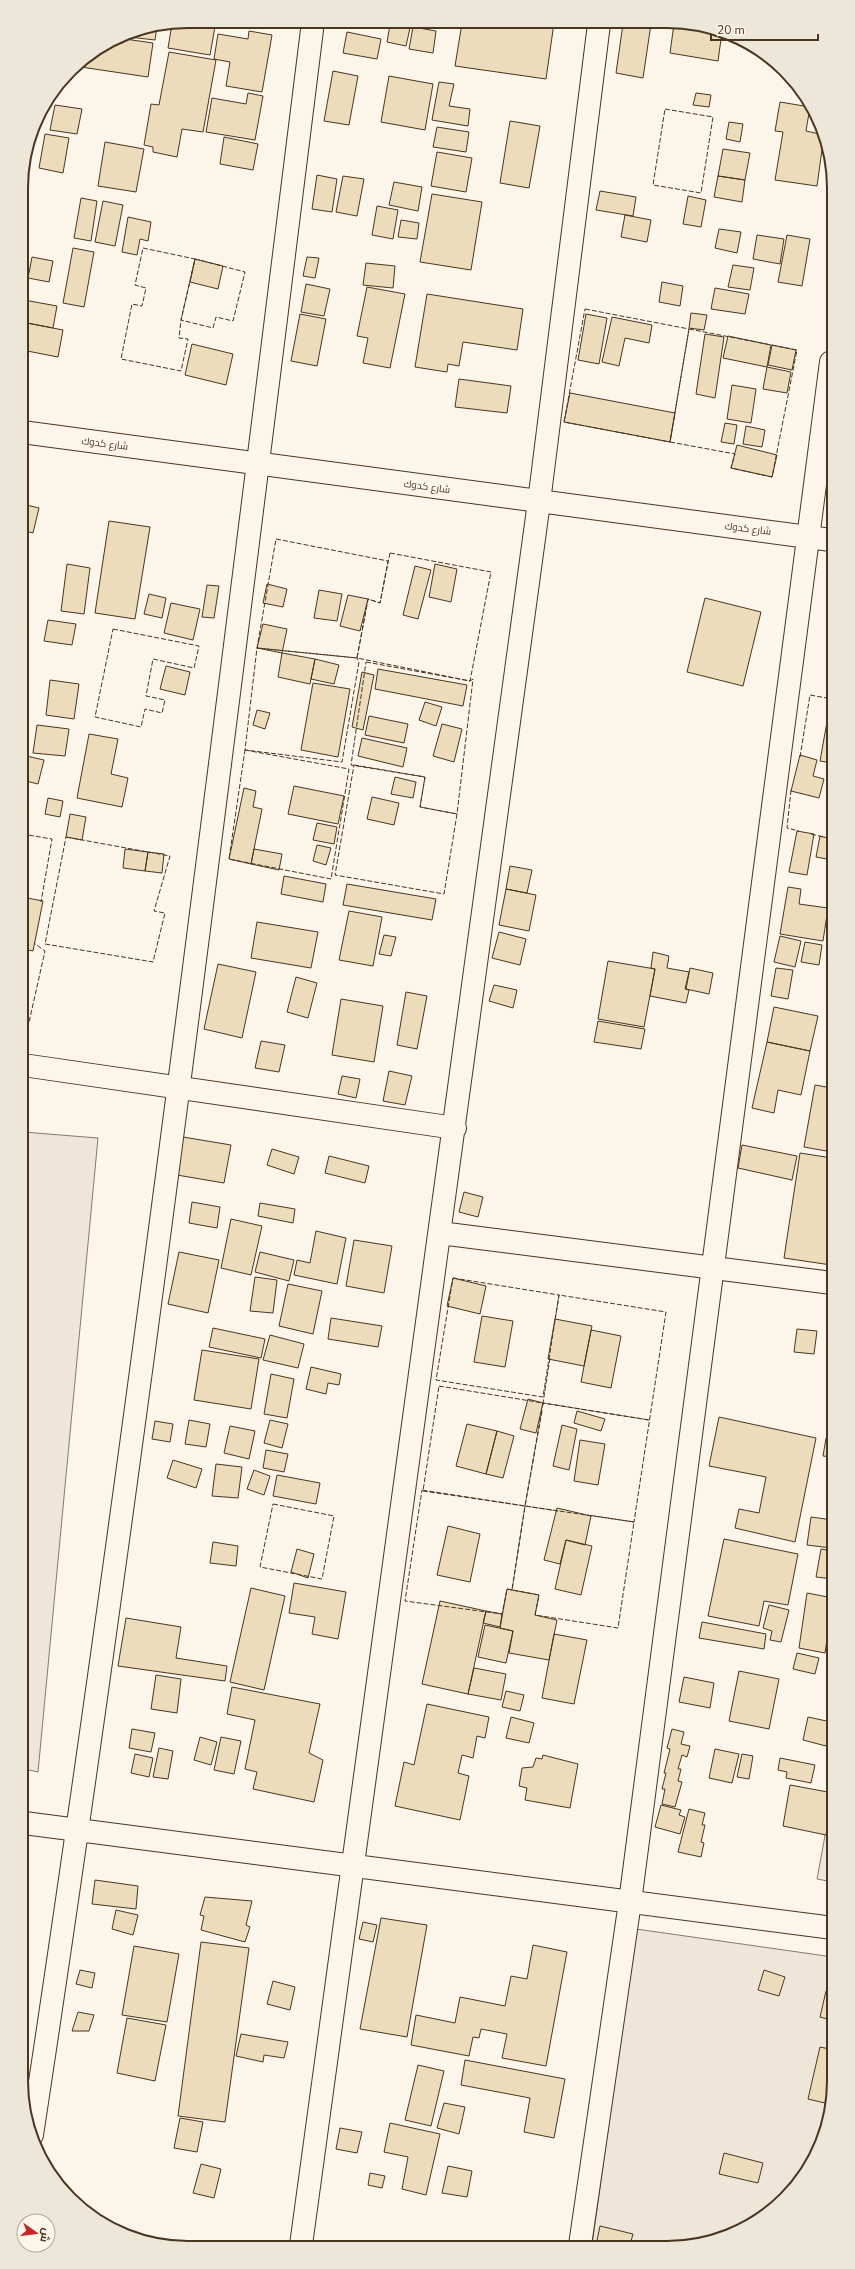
<svg xmlns="http://www.w3.org/2000/svg" width="855" height="2269" viewBox="0 0 855 2269" font-family="'Nunito Sans',Cairo,sans-serif">
  <rect width="100%" height="100%" fill="#fbf6e9"/>
  <path fill="#ede6d9" stroke="#887966" d="M23,1132l75,6 -60,634 -14,-3z
    M833,1792v90l-16,-3z
    M636,1929l197,28 1,135 -13,53 -28,46 -42,35 -51,19h-108z"/>
  <path fill="#ecdcbc" stroke="#4a3520" d="M188,21h28l-6,34 -42,-7 4,-24z
    M462,23h92l-8,56 -91,-13z
    M623,24h28l-8,54 -27,-5z
    M674,24h26l22,8 -4,29 -48,-8z
    M390,25l20,3 -4,18 -19,-4z
    M157,27l-2,13 -35,-4 4,-2z
    M413,27l23,4 -3,22 -24,-4z
    M249,31l23,4 -10,57 -36,-6 4,-24 -16,-3 4,-25 30,5z
    M347,32l34,7 -4,20 -34,-6z
    M118,38l35,5 -5,34 -67,-10 1,-7z
    M169,52l47,8 -13,72 -21,-3 -5,28 -24,-5v-5l-9,-2 7,-41 8,1z
    M333,71l25,5 -9,49 -25,-4z
    M389,76l44,8 -8,46 -44,-8z
    M439,82l15,2 -5,22 21,3 -2,17 -36,-6z
    M248,93l15,3 -8,44 -49,-8 6,-34 34,6z
    M696,93l15,2 -2,12 -16,-2z
    M780,102l30,5 -4,24 18,4 -7,51 -42,-6 8,-48 -8,-1z
    M55,105l27,4 -5,25 -27,-4z
    M510,121l30,5 -11,62 -29,-5z
    M729,122l14,2 -3,18 -14,-3z
    M437,127l32,5 -3,20 -33,-5z
    M45,134l24,4 -6,35 -24,-5z
    M224,137l34,7 -5,26 -33,-6z
    M105,142l39,7 -8,43 -38,-6z
    M723,149l27,4 -5,27 -27,-4z
    M437,152l35,6 -6,34 -35,-6z
    M317,175l20,4 -5,33 -20,-3z
    M343,176l21,3 -7,37 -21,-4z
    M718,176l27,4 -3,22 -28,-5z
    M394,182l28,5 -4,24 -29,-6z
    M600,191l36,6 -3,19 -37,-6z
    M432,194l50,8 -11,68 -51,-8z
    M688,196l18,4 -5,27 -18,-3z
    M81,198l16,3 -6,40 -17,-3z
    M103,201l20,4 -8,41 -20,-4z
    M377,206l21,4 -5,29 -21,-4z
    M625,215l26,5 -4,22 -26,-5z
    M128,217l23,5 -3,19 -8,-2 -3,16 -15,-3z
    M401,220l18,3 -2,16 -19,-2z
    M719,229l22,3 -4,21 -22,-5z
    M757,235l27,4 -4,25 -27,-5z
    M787,235l23,4 -8,47 -24,-4z
    M73,248l21,4 -10,55 -21,-4z
    M32,257l21,4 -4,21 -21,-4z
    M307,257l12,1 -4,20 -12,-2z
    M195,259l28,7 -5,23 -28,-7z
    M366,263l29,3 -2,22 -30,-3z
    M733,265l21,3 -4,22 -22,-3z
    M662,282l21,4 -3,20 -21,-4z
    M306,284l24,5 -6,27 -23,-4z
    M367,287l38,7 -15,74 -27,-5 5,-25 -11,-2z
    M715,288l34,6 -4,20 -34,-5z
    M427,294l96,15 -6,41 -54,-8 -4,24 -11,-2 -1,8 -32,-5z
    M24,300l33,6 -4,22 -31,-6z
    M691,313l16,2 -3,15 -15,-2z
    M300,314l26,5 -9,47 -26,-5z
    M586,314l21,4 -8,46 -21,-4z
    M612,317l40,8 -3,18 -24,-5 -6,28 -17,-4z
    M22,322l41,8 -5,27 -36,-7z
    M705,334l19,3 -9,61 -19,-4z
    M728,336l43,9 -4,22 -44,-9z
    M192,344l41,10 -7,31 -41,-10z
    M772,345l24,5 -4,20 -24,-5z
    M767,367l24,5 -4,21 -24,-4z
    M459,379l52,7 -4,27 -52,-6z
    M732,385l24,4 -5,34 -24,-4z
    M570,393l105,20 -5,29 -106,-20z
    M725,423l12,2 -3,19 -13,-2z
    M746,426l19,4 -3,17 -19,-3z
    M737,445l40,10 -5,22 -41,-9z
    M22,504l17,4 -6,25 -11,-3z
    M109,521l41,6 -15,92 -40,-6z
    M67,564l23,4 -6,46 -23,-3z
    M435,564l22,5 -6,33 -22,-5z
    M415,566l16,4 -13,49 -15,-4z
    M267,584l20,5 -4,18 -20,-4z
    M207,585l12,1 -5,32 -12,-1z
    M319,590l23,4 -5,27 -23,-3z
    M149,594l17,4 -4,20 -18,-4z
    M348,595l20,4 -8,32 -20,-5z
    M705,598l56,14 -18,74 -56,-14z
    M171,603l29,6 -7,31 -29,-7z
    M48,620l28,4 -4,21 -28,-4z
    M263,624l24,5 -5,24 -25,-5z
    M282,653l33,6 -5,25 -32,-7z
    M315,659l24,6 -5,19 -23,-5z
    M166,666l24,6 -5,23 -25,-6z
    M378,669l89,16 -4,21 -88,-17z
    M362,672l12,3 -11,55 -11,-3z
    M50,680l29,4 -5,35 -28,-4z
    M313,683l37,6 -12,68 -37,-7z
    M425,702l17,5 -6,19 -17,-6z
    M830,705h2v58l-12,-2z
    M257,710l13,3 -5,16 -12,-4z
    M369,716l39,8 -4,19 -39,-8z
    M442,724l20,5 -8,33 -21,-6z
    M37,725l32,4 -4,27 -32,-3z
    M89,734l29,5 -7,35 17,4 -6,29 -45,-9z
    M362,738l45,10 -4,19 -45,-11z
    M22,755l22,5 -6,24 -16,-4z
    M800,755l17,5 -4,16 11,3 -5,19 -28,-7z
    M395,777l21,5 -3,16 -22,-4z
    M294,786l50,10 -6,28 -50,-10z
    M244,788l12,3 -3,16 9,2 -11,55 -22,-5z
    M372,797l27,6 -5,22 -27,-6z
    M48,798l15,3 -3,16 -15,-3z
    M70,814l16,3 -4,23 -16,-3z
    M317,823l20,4 -3,17 -21,-4z
    M797,831l17,3 -7,41 -18,-3z
    M820,836l12,3v21l-16,-3z
    M317,845l14,3 -5,17 -13,-4z
    M125,849l23,3 -3,19 -22,-3z
    M254,849l28,5 -3,16 -28,-6z
    M148,852l16,2 -2,19 -17,-2z
    M510,866l22,4 -5,23 -21,-4z
    M284,876l42,8 -3,18 -42,-8z
    M347,884l89,15 -4,21 -89,-15z
    M788,887l13,2 -2,15 29,4 -5,33 -43,-7z
    M506,889l30,6 -7,36 -30,-6z
    M22,897l21,4 -10,50 -10,-2z
    M349,911l33,6 -9,49 -34,-6z
    M257,922l61,10 -7,36 -60,-10z
    M499,932l27,7 -6,26 -28,-7z
    M384,935l12,2 -5,19 -12,-2z
    M780,936l21,5 -6,26 -21,-5z
    M805,942l17,3 -3,20 -18,-3z
    M653,952l16,4 -2,12 22,4 -4,17 4,1 -3,13 -36,-7 5,-27 -4,-1z
    M608,961l47,8 -11,58 -46,-8z
    M218,964l38,8 -14,66 -38,-9z
    M690,968l23,5 -4,21 -23,-5z
    M776,968l17,2 -5,29 -17,-3z
    M296,977l21,6 -9,35 -21,-6z
    M494,985l23,5 -4,18 -24,-7z
    M406,992l21,4 -10,53 -20,-4z
    M341,999l42,7 -9,56 -42,-7z
    M774,1007l44,9 -8,35 -43,-9z
    M598,1021l47,8 -4,20 -47,-7z
    M261,1041l24,4 -6,27 -24,-4z
    M767,1042l43,9 -9,44 -23,-5 -4,23 -22,-5z
    M389,1071l23,5 -7,29 -22,-4z
    M342,1076l18,3 -4,19 -18,-4z
    M815,1085l17,3v64l-28,-5z
    M177,1136l54,9 -7,38 -53,-9z
    M742,1145l55,11 -5,24 -54,-12z
    M272,1149l27,8 -5,17 -27,-9z
    M800,1153l32,5 -1,107 -47,-7z
    M329,1156l40,10 -4,17 -40,-10z
    M464,1192l19,5 -5,20 -19,-5z
    M192,1202l28,5 -3,21 -28,-5z
    M260,1203l35,6 -2,14 -35,-7z
    M231,1219l31,7 -11,49 -30,-7z
    M316,1231l30,7 -9,46 -43,-9 3,-15 13,3z
    M354,1240l38,6 -8,47 -38,-7z
    M179,1252l40,8 -11,53 -40,-9z
    M260,1252l34,8 -5,21 -34,-9z
    M255,1277l22,3 -4,33 -23,-2z
    M453,1278l33,8 -6,28 -33,-8z
    M288,1284l34,7 -9,43 -34,-8z
    M482,1316l31,5 -8,46 -31,-5z
    M331,1318l51,8 -4,21 -50,-8z
    M555,1319l37,7 -8,40 -36,-7z
    M213,1328l52,11 -4,19 -52,-11z
    M797,1329l20,2 -3,23 -20,-2z
    M591,1330l30,6 -10,52 -30,-6z
    M270,1335l34,9 -6,24 -35,-8z
    M202,1350l57,9 -8,50 -57,-9z
    M311,1367l30,7 -2,11 -11,-2 -2,11 -20,-5z
    M271,1374l23,5 -7,39 -23,-4z
    M528,1399l15,4 -7,30 -16,-4z
    M577,1411l28,8 -4,12 -27,-8z
    M719,1417l97,21 -21,104 -60,-14 4,-19 20,4 7,-36 -57,-11z
    M189,1420l21,4 -4,23 -21,-3z
    M270,1420l18,4 -6,24 -18,-5z
    M155,1421l18,3 -3,18 -18,-3z
    M467,1424l30,7 -11,43 -30,-8z
    M562,1425l15,4 -8,41 -16,-4z
    M230,1426l25,5 -6,28 -25,-6z
    M497,1431l17,5 -11,42 -17,-4z
    M826,1438l7,1v18l-10,-1z
    M580,1440l25,4 -7,41 -24,-4z
    M266,1450l22,4 -4,18 -21,-4z
    M173,1460l29,9 -6,19 -29,-10z
    M216,1464l26,3 -4,31 -26,-2z
    M254,1470l16,6 -6,19 -17,-6z
    M277,1475l43,8 -4,21 -43,-8z
    M557,1508l34,8 -6,29 -19,-5 -6,24 -16,-4z
    M811,1517l22,3 -2,28 -24,-3z
    M448,1526l32,8 -10,48 -33,-7z
    M724,1539l74,15 -10,51 -24,-4 -5,25 -51,-10z
    M566,1540l26,6 -11,49 -26,-6z
    M213,1542l25,4 -2,20 -26,-3z
    M297,1549l17,5 -6,24 -17,-6z
    M821,1549l12,2v28l-17,-2z
    M294,1583l52,9 -8,47 -26,-5 3,-17 -26,-4z
    M251,1588l34,8 -21,94 -34,-8z
    M507,1589l32,6 -4,20 22,5 -8,40 -40,-7 4,-22 -13,-3z
    M807,1593l26,5 -8,55 -26,-5z
    M440,1601l46,10 -18,83 -46,-10z
    M769,1605l20,5 -8,32 -11,-2 2,-9 -9,-3z
    M486,1611l16,3 -2,13 -17,-4z
    M126,1618l55,9 -5,31 51,8 -2,15 -107,-15z
    M702,1622l64,12 -2,15 -65,-11z
    M485,1625l28,6 -7,32 -28,-6z
    M554,1634l33,6 -13,64 -32,-6z
    M797,1653l22,5 -4,16 -22,-5z
    M474,1668l32,6 -5,26 -33,-6z
    M739,1671l40,8 -10,50 -40,-8z
    M156,1675l25,4 -4,34 -26,-4z
    M684,1677l30,6 -4,25 -31,-6z
    M232,1687l88,17 -11,49 14,7 -9,42 -61,-13 4,-17 -12,-3 10,-49 -28,-6z
    M506,1691l18,4 -4,16 -18,-4z
    M427,1704l62,13 -4,21 -8,-2 -4,22 -11,-3 -4,18 11,3 -9,44 -65,-14 9,-44 10,3z
    M511,1717l23,6 -5,20 -23,-5z
    M808,1717l23,5 -5,24 -23,-6z
    M132,1729l23,4 -4,19 -22,-4z
    M672,1729l12,3 -3,12 9,2 -3,11 -5,-2 -4,14h3l-3,12 4,1 -7,25 -13,-3 3,-15h-3l4,-16h-2l6,-24 -3,-1z
    M200,1737l17,5 -6,23 -17,-5z
    M221,1737l20,4 -7,33 -20,-4z
    M159,1748l14,3 -5,28 -15,-2z
    M715,1749l24,5 -7,29 -23,-5z
    M135,1754l18,4 -4,19 -18,-4z
    M742,1754l11,2 -4,23 -12,-2z
    M543,1755l35,9 -8,44 -45,-8 2,-12 -8,-2 3,-18 11,-1 3,-9 6,1z
    M780,1758l35,7 -4,18 -25,-5 1,-6 -9,-2z
    M790,1785l43,8 -7,42 -43,-9z
    M661,1805l20,5 -2,5 6,2 -5,17 -25,-7z
    M689,1809l16,4 -3,12h3l-4,17 3,1 -3,14 -23,-5z
    M95,1880l43,6 -2,23 -44,-5z
    M205,1897l47,4 -6,24 4,2 -5,15 -44,-12 3,-14 -4,-1z
    M116,1910l22,5 -5,20 -21,-6z
    M381,1918l46,7 -20,112 -47,-8z
    M363,1922l14,3 -4,17 -14,-3z
    M201,1942l48,6 -24,174 -47,-6z
    M533,1945l34,7 -21,114 -44,-8 5,-24 -26,-5 -2,9 -6,-1 -4,19 -58,-11 5,-30 39,8 5,-26 45,9 6,-30 16,3z
    M134,1946l45,8 -12,68 -45,-7z
    M80,1970l15,3 -3,15 -16,-4z
    M764,1970l21,7 -6,19 -21,-6z
    M273,1981l22,6 -5,23 -23,-6z
    M826,1991l8,2 -2,27 -12,-3z
    M78,2012l16,3 -5,16h-17z
    M127,2018l39,7 -11,56 -38,-8z
    M241,2034l47,8 -4,16 -20,-3 -1,7 -27,-6z
    M820,2047l14,3v32l-5,22 -21,-5z
    M465,2060l100,19 -11,59 -30,-6 6,-34 -69,-13z
    M418,2065l26,6 -13,55 -26,-6z
    M444,2103l21,4 -6,27 -22,-6z
    M180,2118l23,4 -6,30 -23,-4z
    M390,2123l50,11 -14,61 -24,-6 6,-32 -24,-5z
    M340,2128l22,4 -5,21 -21,-4z
    M724,2153l39,10 -5,20 -39,-9z
    M201,2164l20,5 -7,29 -21,-5z
    M448,2166l24,5 -5,26 -25,-4z
    M370,2173l15,3 -3,12 -14,-3z
    M600,2226l33,8 -3,11h-34z"/>
  <g fill="none" stroke-linecap="round" stroke-linejoin="round">
    <g stroke="#4a3520" stroke-width="24">
      <path id="minor" d="M22,432l809,108
        M23,1065l432,63
        M440,1233l392,50
        M24,1823l809,105
        M32,2135c107,-703 193,-1408 281,-2113
        M301,2245l238,-1743 60,-478
        M580,2245l50,-343 201,-1540"/>
    </g>
    <use href="#minor" stroke="#fbf6e9" stroke-width="22"/>
    <path stroke="#4a3520" stroke-width="1" stroke-dasharray="5 2" stroke-linecap="butt" d="M665,109l48,8 -12,76 -48,-8z
      M143,248l52,11 -14,61 -2,18 9,1 -7,32 -60,-12 11,-55 10,2 4,-18 -11,-3z
      M195,259l50,13 -12,49 -17,-4 -3,11 -32,-8z
      M585,309l104,20 -19,113 -106,-20z
      M689,329l108,21 -25,127 -41,-9 4,-14 -65,-12z
      M276,539l112,22 -8,42 -12,-4 -11,59 -100,-10z
      M390,553l101,19 -21,109 -113,-23 11,-59 12,4z
      M113,629l86,17 -5,22 -41,-9 -7,37 19,4 -3,13 -17,-4 -4,18 -46,-10z
      M257,648l100,10 2,4 -17,100 -97,-12z
      M366,662l104,19 3,-2 -16,135 -37,-7 5,-30 -74,-12z
      M245,750l104,19 -18,110 -102,-20z
      M800,757l10,-62 22,4
      M354,765l71,12 -5,30 37,7 -13,80 -109,-19z
      M791,790l-4,38 12,3
      M22,834l30,5 -11,63
      M811,834l12,3
      M66,837l104,19 -16,55 11,2 -12,49 -108,-18z
      M23,1049l22,-98 -11,-8
      M453,1278l106,17 -16,102 -107,-17z
      M555,1320l4,-25 107,17 -32,210 -46,-7
      M550,1358l-7,45 106,17
      M439,1386l104,17 -18,103 -102,-15z
      M543,1405v-2l106,17
      M542,1411l-17,95 33,5
      M422,1490l103,16 -13,84 -5,-1 -5,25 -97,-13z
      M273,1504l61,12 -12,63 -62,-12z
      M525,1506l109,16 -16,106 -83,-13 4,-20 -27,-5z"/>
  </g>
  <g text-anchor="middle" stroke-width="3" stroke-linejoin="round" paint-order="stroke">
    <g font-size="10" fill="#4a3520" stroke="#fbf6e9">
      <text transform="translate(105 443) rotate(7)" y="4">شارع كدوك</text>
      <text transform="translate(427 486) rotate(8)" y="4">شارع كدوك</text>
      <text transform="translate(748 528) rotate(7)" y="4">شارع كدوك</text>
    </g>
  </g>
  <path d="M0 0H855V2269H0ZM188 28H667A160 160 0 0 1 827 188V2081A160 160 0 0 1 667 2241H188A160 160 0 0 1 28 2081V188A160 160 0 0 1 188 28Z" fill="#ede7d9" fill-rule="evenodd"/>
  <path fill="none" stroke="#4a3520" stroke-width="2" d="M188 28H667A160 160 0 0 1 827 188V2081A160 160 0 0 1 667 2241H188A160 160 0 0 1 28 2081V188A160 160 0 0 1 188 28Z"/>
  <g transform="translate(36 2233) rotate(104)"><circle r="19" fill="#fbf6e9" stroke="#b4a999"/>
  <path d="M0-3L7 15L0 10L-7 15Z" fill="#c62828"/>
  <text y="-6" font-size="11" font-weight="bold" text-anchor="middle" fill="#4a3520">ش</text>
  </g>
  <path d="M711 34v6h107v-6" fill="none" stroke="#4a3520" stroke-width="2"/>
  <text x="717" y="34" font-size="12" fill="#4a3520" stroke="#fbf6e9" stroke-width="3" paint-order="stroke">20 m</text>
</svg>
